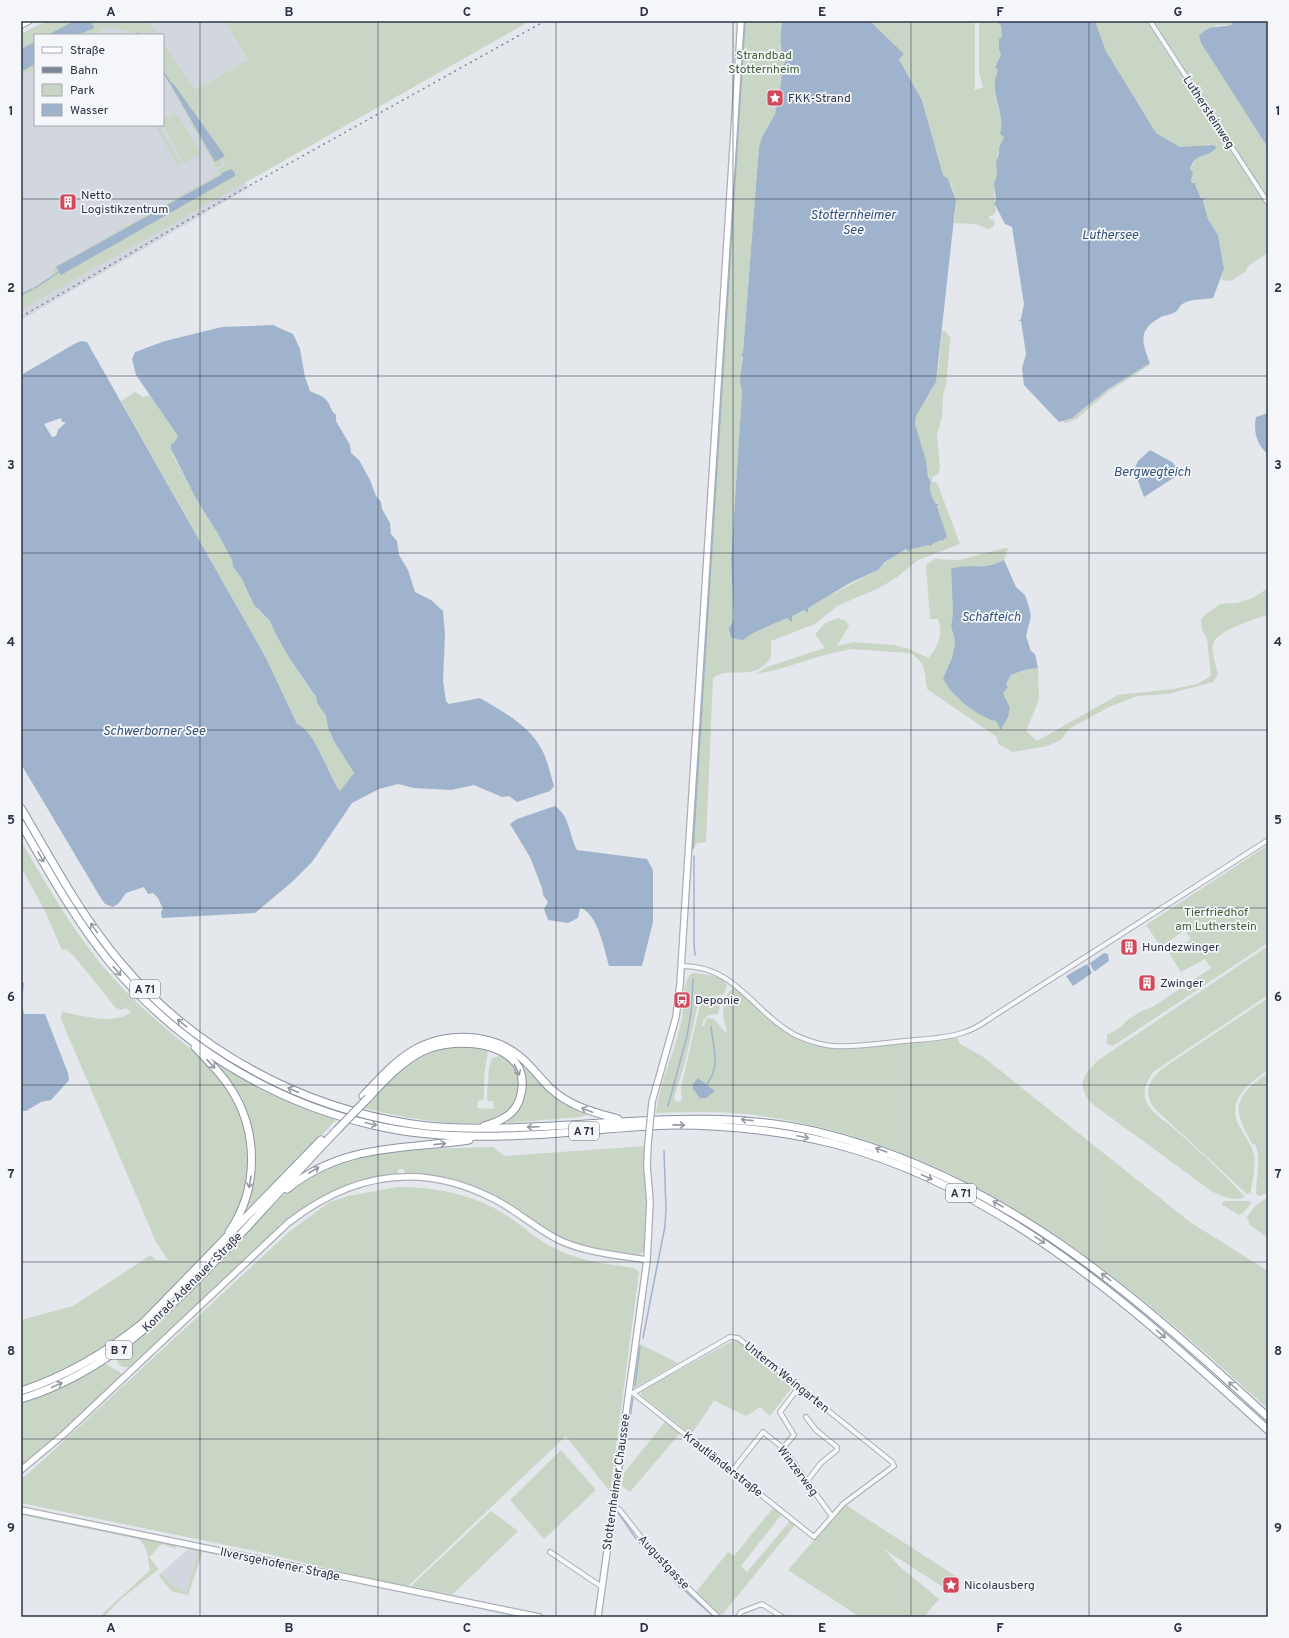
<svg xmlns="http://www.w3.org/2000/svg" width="1289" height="1638" viewBox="0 0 1289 1638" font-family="Overpass,sans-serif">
  <rect width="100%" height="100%" fill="#e4e7ec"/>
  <path fill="#d2d6de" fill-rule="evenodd" d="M51,21h174l23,39 -53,30 48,88 -222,123v-264zM35,35h128v90h-128z
    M245,182l4,6 -228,132v-10z
    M188,1549l10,3 -12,40 -13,-6 -12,-13z"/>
  <path fill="#c9d6c5" d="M46,21h102l10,14h-20l-2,-2 -29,-6 -16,8h-56v33l-14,8v-42z
    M225,21h305l-509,289v-16l31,-18 2,-9 165,-93 -2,-4 9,-4 -3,-4 -2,1 1,2 -6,3 -53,-95v-30l32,47 53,-30z
    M743,21h39l-2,25 6,15 -4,5 -1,18 -6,30 -13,23 -3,10 -16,205 -1,2c1,13 -2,25 0,39l-11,167 3,59 -5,10 14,11 10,-7 34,-15 5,3 -1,-5 87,-46c7,-8 18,-16 28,-20 13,-5 27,-4 40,-12l-9,-34 -5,-5 -3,-10 2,-6c-3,-14 -16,-45 -16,-59 -1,-17 18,-28 21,-44 4,-15 4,-33 6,-49h3l6,7 -1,3 -4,44 -3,10 -1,21 -5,20 3,32 -2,6 -6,3v5h4l2,3 22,59 -42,16 -22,18 -17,10 -42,18 -22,18 -44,17v17c-18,25 -40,7 -58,20l-7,164 -9,1 -3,6h-3z
    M867,21h108v69l8,-3 -4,-14v-52l21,2c3,10 5,35 -5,42l3,6c-7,13 -2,32 3,45 3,6 -1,14 3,21 -3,9 -7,17 -8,27 0,5 2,9 1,13 -3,13 -4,21 -1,34l-3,4 -4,1v3l4,1 2,3 -3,5 -4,1 -12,-5 -22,-1c2,-18 4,-35 -11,-48l-21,-75 -23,-42 5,-4 -32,-31z
    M1095,21h51l122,188v44l-19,12 -4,7 -14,9 -10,-1 3,-11 -6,-34 -10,-16 -5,-18 2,-2c-6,-2 -8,-9 -11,-14l2,-1 -4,-1 -2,-5 2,-3 -2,-6 6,-10 18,-8 -5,-7 -15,4 -14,-1 -24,-14 -50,-82z
    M1154,21h80l-3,4h-14l-18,11 2,7 67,105v50z
    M174,113l4,2 23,39 -17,9 -21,-38v-5z
    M155,125h4l22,40 -3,2z
    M1150,363l1,1 -43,28 -32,27 -10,4 -3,-1v-2c19,-5 30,-21 46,-32 13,-9 27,-17 41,-25z
    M135,392l8,5 7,-2 28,41 -2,4 -5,5 2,10 22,42 23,37 14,26 1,7 8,10 17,33 12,11 5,12 13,23 28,42 1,5 9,13 2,12 7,15 19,30 -14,18c-11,-17 -26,-60 -43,-67l-31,-66 -145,-257z
    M1005,548h3l-4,12 -9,5 -11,3 -33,1 2,43 -2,15 3,9 1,9 -3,13 -9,20 14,20 39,22 5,9 7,-12 2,-8 -7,-16 5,-6 -2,-3 5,-9 13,-5 14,-2 1,32 -13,31 11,10 81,-46 55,-6 24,-5 14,-8 -4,-37 -5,-9 -1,-10 4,-5 15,-11 17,-1 16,-5 15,-10v27c-13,4 -51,15 -55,29 -2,8 3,22 5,30l-5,8 -45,12 -31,2 -28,11 -40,22 -8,11 -14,6 -34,6 -15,-8 -1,-7 -70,-48c-3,-18 0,-26 -17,-36l-59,-4 -23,5 -52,16 -21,4 12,-7 58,-19 -10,-14 10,-11 13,-5 8,3 3,5 -12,20 16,-4 41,3 15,4 19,9c10,-10 16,-25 10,-39h-8l-4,-54 9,-6 24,1z
    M21,841c28,48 56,97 93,138 18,20 37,37 57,54 15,12 31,25 43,40 10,12 21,26 26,40 14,36 10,82 -11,115 -10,15 -24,28 -37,41 -53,58 -96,91 -171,119v-68l52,-14 78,-51 5,5h12l-12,-18 -95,-223 1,-7c20,3 51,14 69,0l-5,-4 -5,2 -6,-3 -41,-51 -8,-7 -4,1 -17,-39 -24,-44z
    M1268,845v98l-155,103 -6,-2v-9l14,-8 5,-6 14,-9 14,-6 57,-38 -6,-9 -24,13 -12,-19 22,-14 -6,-9 -24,17 -15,-22z
    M1268,946v49l-115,77c-5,8 -10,16 -8,26 4,15 23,24 34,35 22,20 46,41 66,64 -11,5 -25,-1 -35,-7l-115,-84c-20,-19 -14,-30 5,-47z
    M693,973c11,1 29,2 34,13l-3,8 -22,5 -4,4 -13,60 -11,34 1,4 5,1 2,-3 -1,-11 19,-83 6,-5 16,-2 -4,16c-10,1 -14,2 -16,12h2l3,-8 7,1 11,13 2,-1c-5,-12 -7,-35 7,-43 13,4 35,33 48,42 34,27 78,18 117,14 20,-2 39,-3 58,-7l3,7 22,12 208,166 78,49v138c-152,-138 -302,-266 -514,-294 -32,-4 -65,-3 -98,-2 4,-34 21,-64 26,-96 2,-12 0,-39 11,-44z
    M1268,998v72c-18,13 -41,28 -30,54 5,9 12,18 15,28 4,11 -1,28 -2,40l-4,2 -92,-85c-14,-18 -5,-31 11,-43z
    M462,1045l23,3 3,3 -4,26v21l-2,2 -4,1 -1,7 17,1 -1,-8h-5l-1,-3 2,-31 3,-9 10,-3c11,8 20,21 17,36 -2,12 -10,24 -21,28 -28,12 -104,-3 -134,-11 31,-34 48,-58 98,-63z
    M520,1062l39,39 28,14 -7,2 -72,6v-3c22,-18 20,-33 12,-58z
    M214,1063c39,23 78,42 122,57l-99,104 19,-56 -2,-2 -6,-46z
    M1268,1073v120l-9,3 -3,-3c0,-16 6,-34 -1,-49l-2,1c-21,-37 -21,-47 15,-72z
    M645,1146l3,45 -3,59c-7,8 -16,5 -25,3 -29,-3 -56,-12 -80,-27 -20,-12 -39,-27 -60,-36 -23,-11 -49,-15 -74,-16l-3,-5h-4l-3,6c-49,7 -76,20 -113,50l-4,-2v6l-147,138h-9l-5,-3 -2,-7 58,-49 110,-114 28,-19 38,-17 48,-8 95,-3 11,9z
    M398,1187c38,0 79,8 111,30 15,10 29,24 45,31 25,13 52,16 80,20l5,4 -29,220 -44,-56 -160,152 -146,-36 -239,-49v-24l18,-15 251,-233 40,-29 18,-6z
    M1268,1197v41l-18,-13 -3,-8 9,-12z
    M1224,1201h25l2,2 -7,9 -5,3 -18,-11z
    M734,1340l5,1 54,45 -23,30 -10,-9 -14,9 -31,-15 -2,1 -22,33 -50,-40v-4z
    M638,1343l40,20 -43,25 -2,-5z
    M105,1364l15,8 2,4 -71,67 -30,24v-65l44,-17z
    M665,1422l15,11 -50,59 -8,-6 2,-13z
    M561,1450l35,40 -52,49 -34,-39z
    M846,1505l111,72 -11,12 -62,-40 15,17 40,33 -15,18h-64l-72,-47 51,-59z
    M773,1508l9,6 -41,52 6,6 43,-51 5,4 -73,90 -6,-3 -20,-20 32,-40 6,4z
    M491,1511l27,20 -66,64 -41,-9z
    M21,1512l154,32 1,5 -14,-5 -13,13 10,12 -38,30 -17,18h-5l51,-47c-3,-12 -1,-23 -12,-31l-117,-24z
    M190,1548l12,4v2l-14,41 -17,-4 -12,-15 2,-3 12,13 13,6 12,-40 -10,-3z"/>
  <path fill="#9fb4cc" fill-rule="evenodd" d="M74,21h17l3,7 -16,7h-30z
    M782,21h85l5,2 32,31 -5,5 23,41 21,75 5,4 8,21 -20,182 -20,34 -1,8 11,37 2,15 3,7c-3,7 1,15 5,21h3l-2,2 10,31 -4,3 1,2 -2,-2 -10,4v2l-3,-1 -18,4 -2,3 -3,-3 -21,13 -7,8 -28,13 -42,25v5l-4,-3 -12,6v6l-5,-4 -34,15 -10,7 -7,-1 -5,-2 -2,-8 5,-10 -3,-59 11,-167 -2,-14 3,-21 -2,-3 2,-3 16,-205 3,-10 13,-23 6,-30 1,-18 4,-5c-8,-12 -5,-26 -4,-40z
    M997,21h98l11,30 50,82 24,14 34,-2 2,3c-7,10 -21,4 -26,21l3,3 -2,9 1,2h4l-1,2 6,13h4l-2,3 5,18 10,16 6,34 -11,29c-10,2 -23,0 -32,7 -2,2 -3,6 -6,7 -4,3 -10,3 -14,5 -24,13 -19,25 -11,46l-42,26 -36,29 -13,4 -35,-37 -2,-17 4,-14 -5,-33h-3l3,-2 3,-15 -12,-77 -7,-3 -11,-21 2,-3 -2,-17 3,-7 -1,-15 3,-7v-6l5,-11 -4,-3c7,-20 -13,-42 -2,-63l-3,-4 6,-12 -2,-6v-10l3,-2 -1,-11z
    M1234,21h34v127l-67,-105 -2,-7c10,-12 19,-8 32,-11z
    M35,42v22l-14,8v-23z
    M173,83l52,73 -10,6 -44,-77z
    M231,169l4,4v3l-174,99 -5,-8 165,-92 1,-2z
    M273,325l20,9 7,15 5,28 5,14c5,3 13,4 17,10 4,5 3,9 9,14v6l14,24 1,8 8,7 11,20 6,16 5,6 1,7 8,14 1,11 6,7 2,14 9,15 7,22 16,8 12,11 2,24 -2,46 3,20 3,3 31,-6c22,13 50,28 62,52 6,11 8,24 12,36l-4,5 -33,11 -8,-6 -7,1 -28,-12 -23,5 -37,-2 -16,-4 -19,5 -27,14 -40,59 -20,20 -37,31 -93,5 -1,-6 2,-3 -5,-11 -5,-5 -5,1 -4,-7 -18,6 -7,10 -6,4 -8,-3 -6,-9 -78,-131v-389l55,-32 5,-2 6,1 179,316 31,66c19,8 30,49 43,67l14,-18 -19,-30 -7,-15 -2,-12 -9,-13 -1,-6 -28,-41 -13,-23 -5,-12 -16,-16 -13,-28 -8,-10 -1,-7 -14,-26 -23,-37 -24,-48v-4l5,-5 2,-4 -42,-61 -4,-16 3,-7 30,-11 57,-14zM61,418l1,4h4l-8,8 -2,6 -4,1 -8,-13z
    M1268,413v41c-11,-9 -15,-22 -12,-37z
    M1150,450l22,12 9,11 -37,24 -10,-27 4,-9z
    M1004,560l12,27 9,8 4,12 2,9 -5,20 5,15 4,3 3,14 -14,2 -13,5 -5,9 2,3 -5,6 7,15 -2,9 -7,13 -5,-9c-17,-3 -47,-27 -53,-43l9,-20 3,-13 -1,-9 -3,-9 2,-15 -2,-43c20,-7 31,3 53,-9z
    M555,806c15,10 14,29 22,44l70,9 6,11v52l-11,44h-33c-5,-17 -11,-53 -29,-58l-2,10 -10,5 -20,-3 -4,-11 4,-7 -5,-7 -1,-7 -12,-31 -20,-33 7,-5z
    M1104,953l4,1 1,7 -14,10 -2,-1 -3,-7z
    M1087,964l5,9 -19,13 -7,-10z
    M21,981l3,2 -2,21 2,10h21l23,59 1,7 -18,20 -10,2 -15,9h-5z
    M698,1078l17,13 -9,7h-6l-7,-9v-5z"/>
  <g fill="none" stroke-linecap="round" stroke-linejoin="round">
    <path stroke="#9fb4cc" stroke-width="1.5" d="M138,33l1,2
      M163,72l9,13
      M35,288l24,-16
      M21,295l11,-6
      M693,849l52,-828
      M694,856v88l1,11
      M707,1084c14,-18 6,-37 4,-58
      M668,1106l19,-70 4,-23 2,-34
      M643,1338l22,-112 1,-17 -2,-58
      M635,1386l5,-39
      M617,1502l16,-104
      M617,1511l20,29 43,47
      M684,1590l29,26"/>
    <g stroke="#a9aeb7" stroke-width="6">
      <path id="street" d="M1150,21l118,182
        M681,966c54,-1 72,46 114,69 11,5 26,10 38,11 23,2 48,-3 72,-5 19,-2 39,-2 57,-8 10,-3 19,-8 27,-14l279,-179
        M629,1392l4,1 97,-56 8,1 154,124 2,4 -51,38 -29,33 -181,-144
        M806,1417l10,13 21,17v3l-16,13 -14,18
        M783,1448l11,-13 -14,-23 19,-25
        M732,1471l31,-39 20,16 48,67
        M613,1506l6,3 40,51 59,57
        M550,1552l52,35
        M738,1617l3,-5 21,-8 20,13"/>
    </g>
    <g stroke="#a9aeb7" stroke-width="8">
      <path id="secondary" d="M21,25l8,-4
        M652,1102l24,-85 4,-33 61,-963
        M21,1470l43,-36 224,-211c64,-50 132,-62 206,-24 24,12 43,31 67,42 27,12 57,14 86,19
        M21,1510l518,107
        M598,1617l49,-357 3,-58 -3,-36 1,-22"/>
    </g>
    <g stroke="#8b94a3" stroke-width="9">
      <path id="highway" d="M21,808c31,53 60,108 100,155 73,87 179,144 291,161 39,6 79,5 118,3 98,-4 191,-18 288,5 184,44 314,161 450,285
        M21,824c27,46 53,94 87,136 66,82 162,142 265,165 50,12 103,13 154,10 49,-2 98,-9 147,-10 54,0 109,6 161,19 173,46 304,169 433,286
        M195,1047c12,13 25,25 34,39 30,44 30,103 0,146
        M363,1096c15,-16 30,-33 49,-45 32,-19 76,-19 106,4 12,9 21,22 32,33 19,18 43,24 68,31
        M368,1098c17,-18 33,-36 55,-47 33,-16 110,-10 98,43 -2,10 -8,19 -17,24 -6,4 -13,6 -20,8
        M287,1189c57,-46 115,-39 182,-49
        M21,1391c46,-15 86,-39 123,-69l177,-182
        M21,1399c87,-27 143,-85 204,-148 37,-40 74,-81 112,-121"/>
    </g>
    <use href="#street" stroke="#f7f8fa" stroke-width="4"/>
    <use href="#secondary" stroke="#fff" stroke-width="5.5"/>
    <use href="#highway" stroke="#fff" stroke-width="7"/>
    <path stroke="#7d8696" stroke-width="1.5" stroke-dasharray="2 4" stroke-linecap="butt" d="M21,317l172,-100 352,-196"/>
    <g stroke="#a9aeb7" stroke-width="8" stroke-linecap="butt">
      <path id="secondary-bridge" d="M648,1144l4,-42"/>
    </g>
    <g stroke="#8b94a3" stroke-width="9" stroke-linecap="butt">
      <path id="highway-bridge" d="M337,1130l31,-32"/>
    </g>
    <use href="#secondary-bridge" stroke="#fff" stroke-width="5.5"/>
    <use href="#highway-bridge" stroke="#fff" stroke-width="7"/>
  </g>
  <defs><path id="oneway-shaft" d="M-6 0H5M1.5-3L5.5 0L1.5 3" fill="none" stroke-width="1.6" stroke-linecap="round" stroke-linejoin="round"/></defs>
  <g stroke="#959aa2">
    <use href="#oneway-shaft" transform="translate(41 857) rotate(60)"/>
    <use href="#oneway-shaft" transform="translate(94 928) rotate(-125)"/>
    <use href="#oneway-shaft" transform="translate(117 971) rotate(50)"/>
    <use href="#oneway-shaft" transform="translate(182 1023) rotate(-141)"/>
    <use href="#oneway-shaft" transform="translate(211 1064) rotate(47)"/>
    <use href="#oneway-shaft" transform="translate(517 1070) rotate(65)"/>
    <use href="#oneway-shaft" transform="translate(293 1090) rotate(-156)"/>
    <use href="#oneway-shaft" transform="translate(587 1110) rotate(-159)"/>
    <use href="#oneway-shaft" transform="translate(747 1120) rotate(-174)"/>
    <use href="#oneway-shaft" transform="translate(371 1124) rotate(14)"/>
    <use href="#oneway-shaft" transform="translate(679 1125) rotate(1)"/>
    <use href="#oneway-shaft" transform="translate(533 1127) rotate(178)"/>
    <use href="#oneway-shaft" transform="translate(803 1137) rotate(12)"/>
    <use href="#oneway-shaft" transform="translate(440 1144) rotate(-6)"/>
    <use href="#oneway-shaft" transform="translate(881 1150) rotate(-160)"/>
    <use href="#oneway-shaft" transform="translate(314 1170) rotate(-30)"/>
    <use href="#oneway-shaft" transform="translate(927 1177) rotate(23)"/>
    <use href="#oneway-shaft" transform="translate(250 1182) rotate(100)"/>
    <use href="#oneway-shaft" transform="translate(998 1204) rotate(-150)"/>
    <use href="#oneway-shaft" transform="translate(1040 1240) rotate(34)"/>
    <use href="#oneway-shaft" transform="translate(1106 1277) rotate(-142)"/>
    <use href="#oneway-shaft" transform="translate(1161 1334) rotate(41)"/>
    <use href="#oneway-shaft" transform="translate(57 1385) rotate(-24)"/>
    <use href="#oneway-shaft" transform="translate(1233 1386) rotate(-138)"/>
  </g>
  <path fill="none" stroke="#2b3445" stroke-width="1" stroke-opacity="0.55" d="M200,21v1596M378,21v1596M556,21v1596M733,21v1596M911,21v1596M1089,21v1596M21,199h1247M21,376h1247M21,553h1247M21,730h1247M21,908h1247M21,1085h1247M21,1262h1247M21,1439h1247"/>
  <defs>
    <g id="sight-square" transform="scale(0.9)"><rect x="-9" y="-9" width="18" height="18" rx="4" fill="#d1495b" stroke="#f4f6f9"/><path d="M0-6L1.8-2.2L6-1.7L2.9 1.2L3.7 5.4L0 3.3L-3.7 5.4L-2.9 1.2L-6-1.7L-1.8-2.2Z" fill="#fff"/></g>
    <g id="building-square" transform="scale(0.9)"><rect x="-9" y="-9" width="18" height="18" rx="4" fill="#d1495b" stroke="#f4f6f9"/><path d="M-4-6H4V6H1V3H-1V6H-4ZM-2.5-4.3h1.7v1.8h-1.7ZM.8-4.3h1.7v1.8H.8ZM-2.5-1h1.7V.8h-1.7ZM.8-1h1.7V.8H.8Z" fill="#fff"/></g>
    <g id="bus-square" transform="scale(0.9)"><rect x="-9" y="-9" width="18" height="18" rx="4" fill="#d1495b" stroke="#f4f6f9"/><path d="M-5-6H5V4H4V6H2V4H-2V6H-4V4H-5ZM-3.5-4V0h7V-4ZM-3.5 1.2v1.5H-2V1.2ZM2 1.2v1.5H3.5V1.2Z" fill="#fff"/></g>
  </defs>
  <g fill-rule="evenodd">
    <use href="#sight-square" x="775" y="98"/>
    <use href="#building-square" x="68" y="202"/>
    <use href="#building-square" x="1129" y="947"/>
    <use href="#building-square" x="1147" y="983"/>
    <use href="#bus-square" x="682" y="1000"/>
    <use href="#sight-square" x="951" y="1585"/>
  </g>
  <g text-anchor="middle" stroke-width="3.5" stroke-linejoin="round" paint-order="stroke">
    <g fill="#f4f6f9" stroke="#676e7b" stroke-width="1">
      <rect x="130" y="980" width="30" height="18" rx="3"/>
      <rect x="569" y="1122" width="30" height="18" rx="3"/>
      <rect x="946" y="1184" width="30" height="18" rx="3"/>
      <rect x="106" y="1341" width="26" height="18" rx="3"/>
    </g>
    <g font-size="11" font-weight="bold" fill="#2b3445">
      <text x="145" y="993">A 71</text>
      <text x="584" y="1135">A 71</text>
      <text x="961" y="1197">A 71</text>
      <text x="119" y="1354">B 7</text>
    </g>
    <g font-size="12" fill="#3f6138" stroke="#f4f6f9">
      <text x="764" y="59">Strandbad<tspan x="764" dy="14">Stotternheim</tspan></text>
      <text x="1216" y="916">Tierfriedhof<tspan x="1216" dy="14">am Lutherstein</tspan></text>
    </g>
    <g font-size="12" fill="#2b3445" stroke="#f4f6f9" text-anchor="start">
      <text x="788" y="102">FKK-Strand</text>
      <text x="81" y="199">Netto<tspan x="81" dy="14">Logistikzentrum</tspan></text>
      <text x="1142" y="951">Hundezwinger</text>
      <text x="1160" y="987">Zwinger</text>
      <text x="695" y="1004">Deponie</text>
      <text x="964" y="1589">Nicolausberg</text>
    </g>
    <g font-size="12" fill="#2b3445" stroke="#f4f6f9">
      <text transform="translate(1209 112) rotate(57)" y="4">Luthersteinweg</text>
      <text transform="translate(192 1282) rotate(-45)" y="4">Konrad-Adenauer-Straße</text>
      <text transform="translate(787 1377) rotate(39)" y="4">Unterm Weingarten</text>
      <text transform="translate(723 1464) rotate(38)" y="4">Krautländerstraße</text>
      <text transform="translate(798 1471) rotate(53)" y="4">Winzerweg</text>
      <text transform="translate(616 1482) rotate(-82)" y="4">Stotternheimer Chaussee</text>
      <text transform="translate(664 1562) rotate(47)" y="4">Augustgasse</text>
      <text transform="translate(280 1564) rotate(12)" y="4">Ilversgehofener Straße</text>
    </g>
    <g font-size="13" font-style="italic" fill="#34527a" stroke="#f4f6f9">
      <text x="853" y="219">Stotternheimer<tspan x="853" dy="15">See</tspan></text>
      <text x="1110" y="239">Luthersee</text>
      <text x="1152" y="476">Bergwegteich</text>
      <text x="991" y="621">Schafteich</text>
      <text x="154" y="735">Schwerborner See</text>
    </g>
  </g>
  <rect width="1289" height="1638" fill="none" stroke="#f4f6f9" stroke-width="44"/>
  <rect x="34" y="34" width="130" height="92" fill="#f4f6f9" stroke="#a4a8b1"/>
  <rect x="42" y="47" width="20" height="6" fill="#ffffff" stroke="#a4a8b1"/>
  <text x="70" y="54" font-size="12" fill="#2b3445">Straße</text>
  <rect x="42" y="67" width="20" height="6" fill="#7d8696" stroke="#a4a8b1"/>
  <text x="70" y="74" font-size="12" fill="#2b3445">Bahn</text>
  <rect x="42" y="84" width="20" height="12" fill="#c9d6c5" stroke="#a4a8b1"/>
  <text x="70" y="94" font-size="12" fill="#2b3445">Park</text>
  <rect x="42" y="104" width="20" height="12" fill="#9fb4cc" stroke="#a4a8b1"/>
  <text x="70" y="114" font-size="12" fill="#2b3445">Wasser</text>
  <rect x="22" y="22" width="1245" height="1594" fill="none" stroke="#2b3445" stroke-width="1.5"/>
  <g font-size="13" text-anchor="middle" font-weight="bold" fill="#2b3445">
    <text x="111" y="16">A</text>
    <text x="289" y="16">B</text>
    <text x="467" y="16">C</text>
    <text x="644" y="16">D</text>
    <text x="822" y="16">E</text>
    <text x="1000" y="16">F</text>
    <text x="1178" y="16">G</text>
    <text x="11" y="115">1</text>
    <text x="1278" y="115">1</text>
    <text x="11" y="292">2</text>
    <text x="1278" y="292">2</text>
    <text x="11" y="469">3</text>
    <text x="1278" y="469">3</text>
    <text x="11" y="646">4</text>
    <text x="1278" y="646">4</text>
    <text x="11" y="824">5</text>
    <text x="1278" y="824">5</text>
    <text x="11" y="1001">6</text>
    <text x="1278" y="1001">6</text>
    <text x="11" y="1178">7</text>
    <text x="1278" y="1178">7</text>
    <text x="11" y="1355">8</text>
    <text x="1278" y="1355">8</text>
    <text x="11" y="1532">9</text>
    <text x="1278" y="1532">9</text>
    <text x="111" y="1632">A</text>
    <text x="289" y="1632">B</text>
    <text x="467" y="1632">C</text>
    <text x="644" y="1632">D</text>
    <text x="822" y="1632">E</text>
    <text x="1000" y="1632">F</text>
    <text x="1178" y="1632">G</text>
  </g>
</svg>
